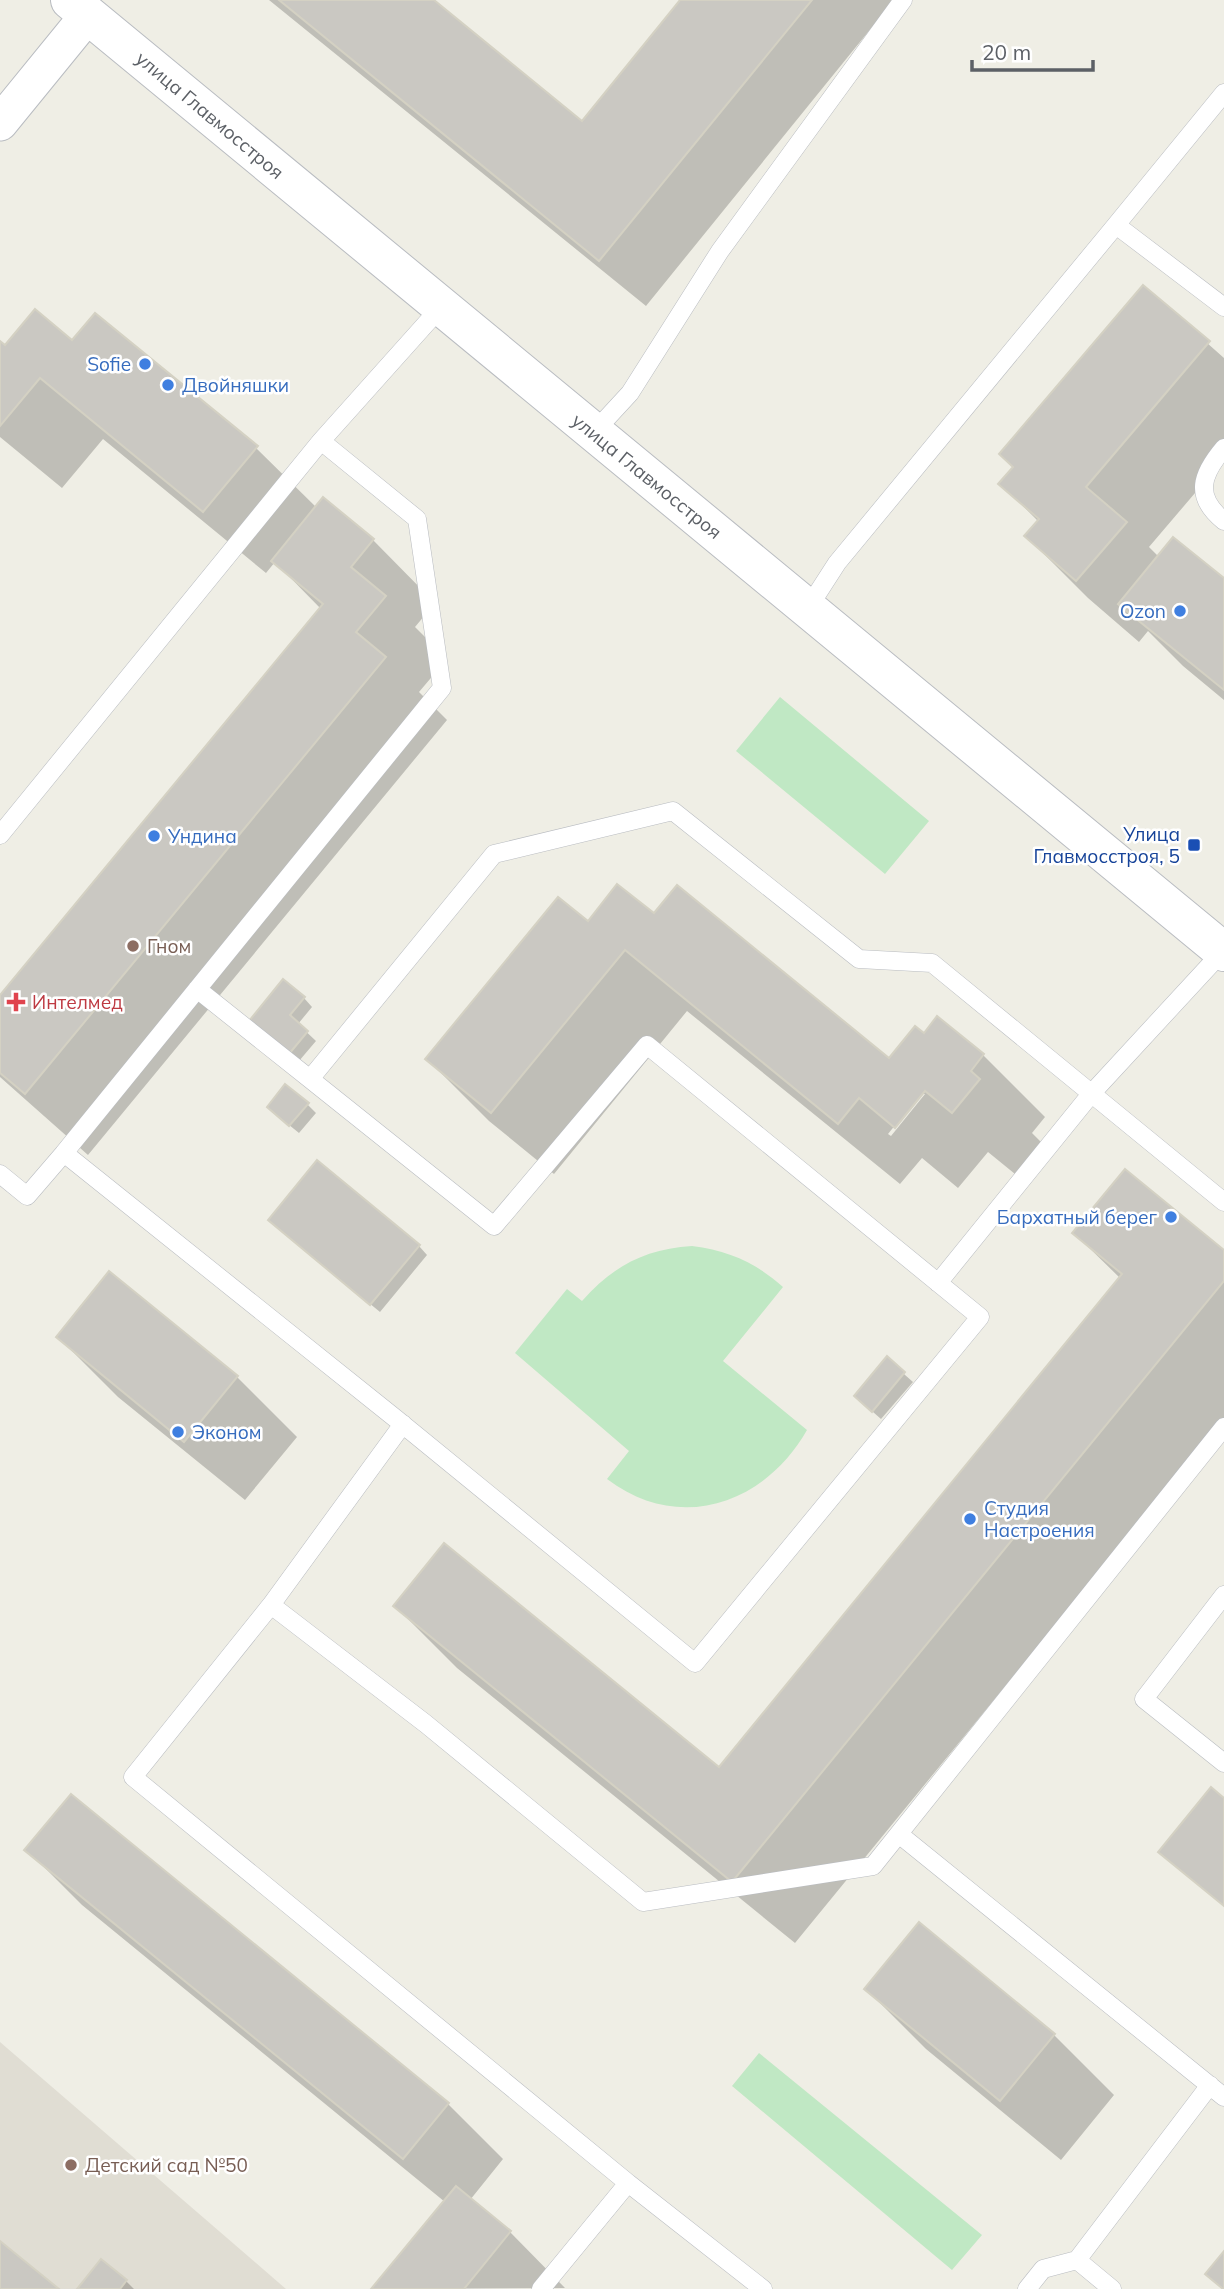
<svg xmlns="http://www.w3.org/2000/svg" width="1224" height="2289" viewBox="0 0 1224 2289" font-family="Mulish,sans-serif">
  <rect width="100%" height="100%" fill="#efeee5"/>
  <path fill="#e0ddd3" d="M0,2042l286,247h-286z"/>
  <path fill="#c0e8c4" d="M780,697l149,124 -44,53 -149,-123z
    M692,1246c37,5 63,16 91,41l-60,74 84,69c-42,74 -128,104 -200,49l22,-28 -114,-98 52,-64 15,12c31,-35 63,-52 110,-55z
    M759,2053l223,182 -30,35 -220,-184z"/>
  <path fill="#0003" fill-rule="evenodd" d="M269,0h161l152,123 101,-123h211l-248,306z
    M1144,287l80,71v101l-75,88 10,10 65,24v119l-41,-34 -35,-35 -9,11 -51,-44 -62,-62 13,-14 -38,-38z
    M73,343l183,105 61,60 56,32 62,63 -20,24 32,32 -28,33 28,28 -359,435 -88,-78v-79l321,-389 -46,-47 -9,11 -163,-134 -41,49 -62,-51v-93l5,4z
    M654,916l235,145 35,-26 14,-16 45,36 62,62 -13,16 9,9 -26,32 -27,-22 -30,36 -36,-30 -22,26 -213,-173 -133,163 -65,-53 -62,-62 161,-135zM920,1094h5l-34,42 -3,-2z
    M304,998l8,9 -14,17 18,17 -17,20 -39,-31z
    M307,1104l9,9 -17,20 -21,-17z
    M279,1229l140,17 8,9 -47,57z
    M1074,1233l150,19v167l-429,524 -338,-275 -62,-62 324,164 402,-491z
    M58,1337l179,40 60,60 -52,63 -127,-103z
    M887,1359l26,23 -32,37 -16,-14z
    M27,1850l421,254 55,55 -33,41 40,32 55,56 -192,1 72,-87 -363,-297z
    M866,1989l188,46 60,60 -53,65 -135,-111z
    M102,2261l24,20 8,8h-55z"/>
  <path fill="#cac8c2" stroke="#d4d1c3" stroke-width="2" d="M279,0h155l148,121 98,-121h132l-213,261z
    M1143,285l67,56 -124,146 41,35 -51,59 -52,-45 15,-17 -41,-35 15,-17 -14,-13z
    M35,309l37,31 23,-27 163,133 -55,66 -163,-134 -40,48v-85l5,4z
    M323,497l51,42 -23,28 35,29 -30,36 30,25 -361,437 -25,-21v-78l323,-391 -52,-43z
    M1173,537l51,41v112l-106,-86z
    M617,884l37,29 23,-28 212,173 26,-32 9,7 13,-17 47,38 -13,17 9,8 -28,34 -27,-22 -30,37 -36,-30 -21,26 -213,-174 -134,163 -66,-54 133,-162 30,24z
    M283,979l22,18 -15,18 18,16 -19,23 -40,-33z
    M285,1084l24,19 -20,23 -22,-19z
    M317,1160l103,85 -50,60 -102,-85z
    M1125,1169l99,81v31l-492,601 -339,-276 51,-63 275,224 403,-493 -50,-41z
    M109,1271l129,105 -54,66 -128,-105z
    M887,1356l18,16 -33,40 -18,-16z
    M1211,1787l13,11v108l-66,-54z
    M71,1794l378,309 -46,56 -379,-309z
    M919,1922l136,112 -55,67 -136,-112z
    M456,2186l55,45 -47,58h-93z
    M0,2241l59,48h-59z
    M1224,2251v38h-1l-18,-15z
    M101,2259l26,21 -7,9h-43z"/>
  <g fill="none" stroke-linecap="round" stroke-linejoin="round">
    <g stroke="#b9bcc1" stroke-width="19">
      <path id="service" d="M1116,225l108,-132
        M594,432l36,-39 90,-142 183,-251
        M1224,448c-22,26 -31,48 0,73
        M808,608l29,-45 279,-338 108,82
        M0,835l321,-394 119,-133
        M197,989l113,90
        M64,1153l378,-465 -25,-169 -96,-78
        M0,1174l27,22 37,-43 331,265 300,245 285,-346 -333,-272 -153,181 -184,-147 184,-225 179,-43 186,148 73,4 292,239
        M938,1283l153,-189 132,-143
        M403,1424l-132,181 155,119 217,178 230,-36 351,-439
        M1224,1595l-80,104 80,64
        M271,1605l-138,172 495,406 -87,106
        M900,1835l324,262
        M628,2183l135,106
        M1027,2289l16,-20 34,-9
        M1112,2289l-35,-29 133,-175"/>
    </g>
    <g stroke="#b9bcc1" stroke-width="37">
      <path id="minor" d="M0,123l88,-108"/>
    </g>
    <g stroke="#b9bcc1" stroke-width="40">
      <path id="tertiary" d="M70,0l1154,952"/>
    </g>
    <use href="#service" stroke="#fff" stroke-width="18"/>
    <use href="#minor" stroke="#fff" stroke-width="35"/>
    <use href="#tertiary" stroke="#fff" stroke-width="38"/>
  </g>
  <g fill="#3f7fe0" stroke="#fff" stroke-width="2.5">
    <circle cx="145" cy="364" r="7"/>
    <circle cx="168" cy="385" r="7"/>
    <circle cx="1180" cy="611" r="7"/>
    <circle cx="154" cy="836" r="7"/>
    <circle cx="1171" cy="1217" r="7"/>
    <circle cx="178" cy="1432" r="7"/>
    <circle cx="970" cy="1519" r="7"/>
  </g>
  <rect fill="#1a4fb4" stroke="#fff" stroke-width="2.5" x="1187" y="838" width="14" height="14" rx="3.5"/>
  <g fill="#8d6e63" stroke="#fff" stroke-width="2.5">
    <circle cx="133" cy="946" r="7"/>
    <circle cx="71" cy="2165" r="7"/>
  </g>
  <path fill="#e0444e" stroke="#fff" stroke-width="2.5" d="M12.5 991.5h7v7h7v7h-7v7h-7v-7h-7v-7h7z"/>
  <g text-anchor="middle" stroke-width="5" stroke-linejoin="round" paint-order="stroke">
    <g font-size="19" fill="#5c6066" stroke="#fff">
      <text transform="translate(210 115) rotate(40)" y="7">улица Главмосстроя</text>
      <text transform="translate(647 476) rotate(39)" y="7">улица Главмосстроя</text>
    </g>
    <g font-size="19" fill="#366cbe" stroke="#fff" text-anchor="start">
      <text x="131" y="371" text-anchor="end">Sofie</text>
      <text x="182" y="392">Двойняшки</text>
      <text x="1166" y="618" text-anchor="end">Ozon</text>
      <text x="168" y="843">Ундина</text>
      <text x="1157" y="1224" text-anchor="end">Бархатный берег</text>
      <text x="192" y="1439">Эконом</text>
      <text x="984" y="1515">Студия<tspan x="984" dy="22">Настроения</tspan></text>
    </g>
    <g font-size="19" fill="#164399" stroke="#fff" text-anchor="end">
      <text x="1180" y="841">Улица<tspan x="1180" dy="22">Главмосстроя, 5</tspan></text>
    </g>
    <g font-size="19" fill="#785e54" stroke="#fff" text-anchor="start">
      <text x="147" y="953">Гном</text>
      <text x="85" y="2172">Детский сад №50</text>
    </g>
    <g font-size="19" fill="#be3a42" stroke="#fff" text-anchor="start">
      <text x="32" y="1009">Интелмед</text>
    </g>
  </g>
  <path d="M972 60v10h121v-10" fill="none" stroke="#5c6066" stroke-width="3.5"/>
  <text x="982" y="60" font-size="21" fill="#5c6066" stroke="#ffffff" stroke-width="5" paint-order="stroke">20 m</text>
</svg>
